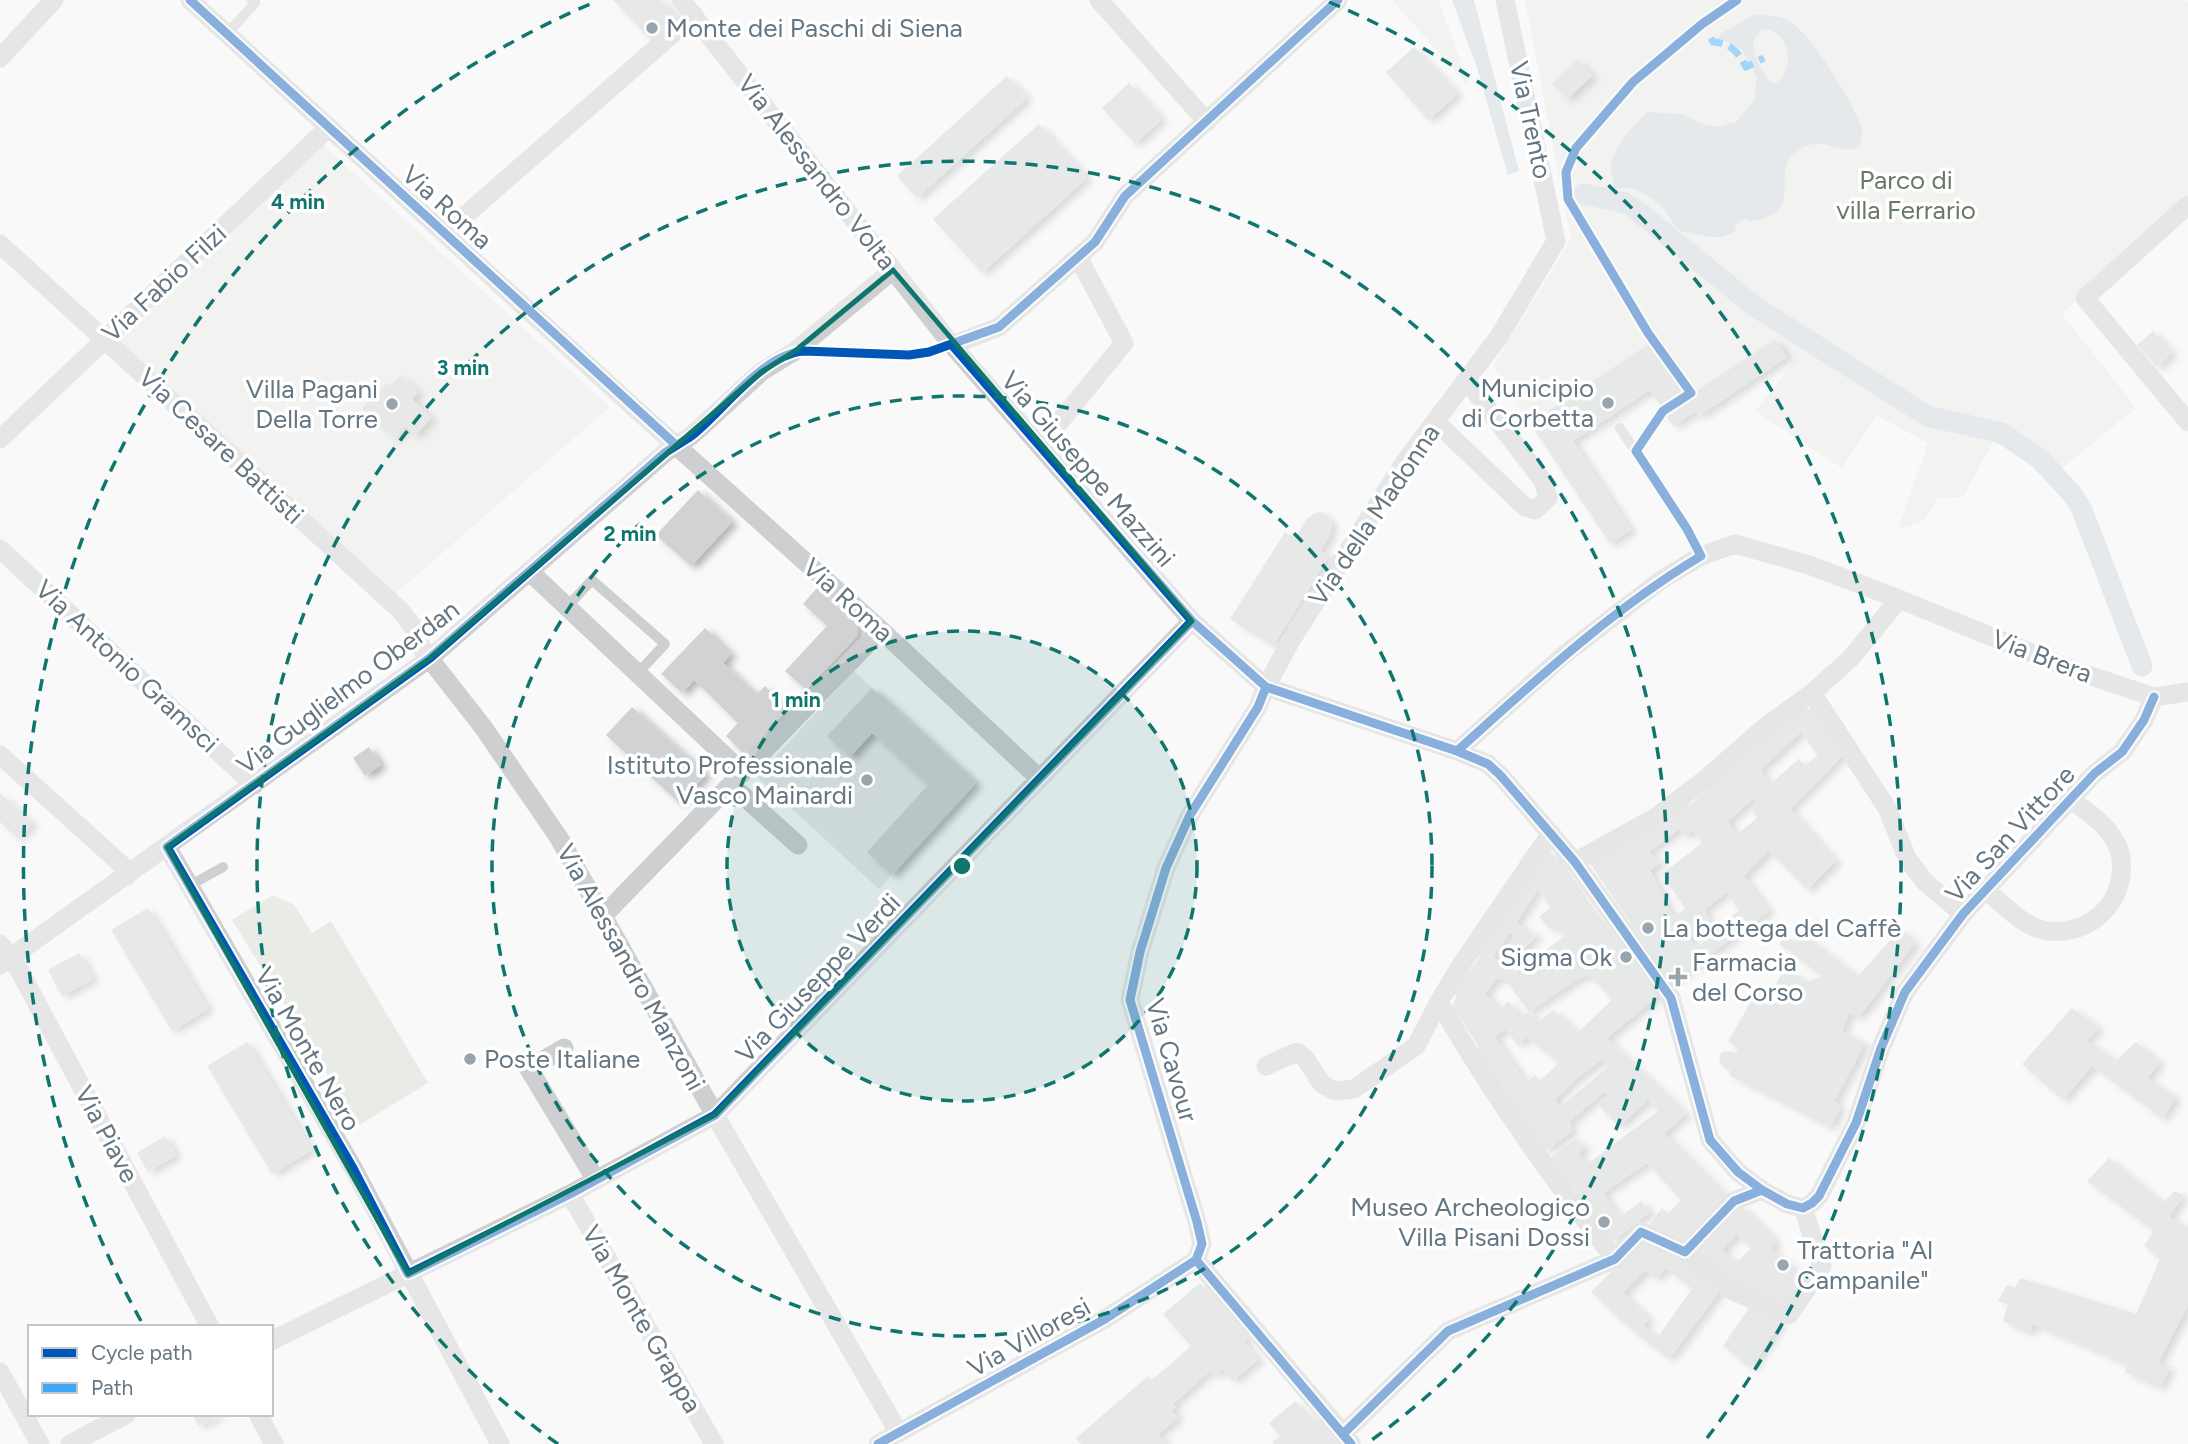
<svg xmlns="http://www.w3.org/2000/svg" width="2188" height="1444" viewBox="0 0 2188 1444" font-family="Figtree,sans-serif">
  <defs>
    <filter id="shadow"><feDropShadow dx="6" dy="3.5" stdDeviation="3.5" flood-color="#0004"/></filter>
  </defs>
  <rect width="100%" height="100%" fill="#f9f9f9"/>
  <path fill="#e8e9e9" d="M854,671l122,112 -97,106 -122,-112z"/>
  <path fill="#e8ebe6" d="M1392,0h47l30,87z
    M1525,0h661l2,2v195l-126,117 74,94 -84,68 -11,-11 -44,-30 -34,62 -25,1 -13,22 -27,10 30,-87 -52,-28 -34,53 -87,-57 37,-47 -17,-25 -89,59 -36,-55 -120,80 -37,-57 78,-127z
    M322,144l288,263 -217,189 -275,-253z
    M273,895l21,10 18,28 19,-12 97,162 -69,42 -127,-205z"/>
  <path fill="#ced6d9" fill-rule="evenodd" d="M1452,0h22l45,171 -11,4 -32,-110z
    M1754,15c12,0 27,0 37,7 19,12 63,81 70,104 2,7 0,13 -2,21 -22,9 -36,-14 -62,4 -30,20 13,65 -49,70l-3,-3 -10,8 1,4c-16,13 -36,5 -55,1 -7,-4 -11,-15 -17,-22 -9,-9 -25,-21 -39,-21 -4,0 -7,1 -11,0 -1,-8 -4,-16 -3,-23 4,-22 22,-38 36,-53l36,2 17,9 17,4 19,-5 18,-22 3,-23 -16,-29 -23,-10 2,-4zM1763,29c27,1 33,40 13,54l-5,-1c-12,-16 -28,-37 -8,-53z"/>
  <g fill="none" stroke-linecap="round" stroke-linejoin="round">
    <path stroke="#ced6d9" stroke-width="21" d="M1584,194l41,9 10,6 119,97 173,110 75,17 38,26 33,36 9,15 60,156"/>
  </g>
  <path fill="#d0d2d3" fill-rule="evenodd" filter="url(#shadow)" d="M613,0h48l15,17 -25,23z
    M1414,47l43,47 -29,26 -42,-48z
    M1577,60l15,16 -25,23 -15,-16z
    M1007,76l20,22 -110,100 -20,-22z
    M1129,83l33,36 -27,25 -33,-36z
    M1039,124l48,54 -105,95 -49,-54z
    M2153,331l19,22 -15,14 -20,-22z
    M1775,339l12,18 -88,59 -3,-5 -23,15 -23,-36 -77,51 58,89 -21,14 -80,-121 120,-80 36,55z
    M400,375l18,17 -6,7 19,19 -16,18 -9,-9 -11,12 -33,-30 24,-26 4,4z
    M698,490l34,32 -41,44 -35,-31z
    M1321,512l8,6 3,7 -3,12 -9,14 9,5 -56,90 -43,-27 55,-87 10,6 11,-18 8,-7z
    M817,588l41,38v9l-52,55 -21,-19 42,-45 -24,-22z
    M705,628l26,26 -8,9 33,32 9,-9 24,23 -44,46 -19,-19 12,-13 -44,-43 -12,13 -21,-19z
    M872,688l104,95 -84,92 -25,-23 61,-67 -56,-52 -22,24 -23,-21z
    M632,707l74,67 -27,29 -73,-68z
    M1812,709l32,45 -54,55 46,52 -29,29 -38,-39 -25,25 25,35 -98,72 -81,-120 103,-61 77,-69 31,-23zM1801,732l17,23 -13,11 -6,-7 -29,25 -10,-14zM1753,799l5,5 -6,5 5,9 -21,17 -8,-14zM1679,829l6,8 7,-7 10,13 -40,31 23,34 -11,10 -24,-48 12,-9 -14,-8zM1727,892l12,19 -25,17 -10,-18zM1698,931l6,11 -9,5 -6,-10z
    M369,747l12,18 -16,11 -12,-18z
    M0,793l33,30 -15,16 -18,-17z
    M1551,851l35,53 73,91 -52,43 79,76 -22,19 63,63 -41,46 -38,-16 14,-18 6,6 13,-14 -34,-37 -44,30 17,24 21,-16 9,11 -34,27 -7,-1 -58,-81 25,-19 10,9 -8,6 9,11 71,-53 -10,-11 -29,26 -21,-21 12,-8 -5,-6 -36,31 4,8 -27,21 -73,-100 6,-4 -27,-41 5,-10 -5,-3 24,-31 59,-101zM1538,889l12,18 -11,10 11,12 4,-2 11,9 -51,37 -21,-16 17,-25 5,7 -5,7 11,5 16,-15 -21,-13zM1590,975l22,25 -34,32 -25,-22 -15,12 -9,-10 -10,5 -10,-16 -9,8 -15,-15 12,-16 8,1 24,33 49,-33zM1505,1029l14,17 7,-9 33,26 -19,18 -5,-6 -9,7 -31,-45zM1601,1060l7,7 -48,40 -5,-8 22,-21z
    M148,908l60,101 -36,22 -61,-101z
    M1900,929l15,14 -56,74 -10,-4 -7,18 23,12 -31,59 7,4 -11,21 -101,-52 1,-5 -8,-4 -3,-6 2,-7 5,-2 10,2 2,-5 -10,-6 31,-55 11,8 14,-26 24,13 14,-6 -43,-32 7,-7 10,5 7,-7 55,41z
    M79,953l14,26 -31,17 -14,-26z
    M2072,1008l27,20 -13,12 30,21 20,-19 24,20 -13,16 29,19 -13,22 -71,-53 -29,34 -41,-36z
    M247,1042l65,108 -40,24 -65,-108z
    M165,1136l11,19 -28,17 -11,-19z
    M2109,1158l53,45 13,-12 8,5 -14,21 19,10v78l-30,58 12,4 -10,21 -35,-16 2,-8 -94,-40 -3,9 -27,-12 5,-17 -10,-3 9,-16 8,3 5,-10 116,36 24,-55 -16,-13 10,-15 -67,-50z
    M1739,1204l37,37 -6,8 36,30 -18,27 -50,-21 -44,-33zM1737,1234l14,14 -15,15 -14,-13z
    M1643,1240l18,4 60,45 -52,70 -35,-27 -43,-40zM1666,1268l26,21 -35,49 -14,-12 6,-8 -26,-25 23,-23 10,9z
    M1200,1283l47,55 -3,4 15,17 -26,22 -10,-12 -8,7 -4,-6 -38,34 3,3 -4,4 6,7 -20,16 9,10h-86l-5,-6 72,-62 4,4 39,-34 -28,-32z
    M1750,1306l31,16 -30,46 -28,-22z
    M1295,1401l15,17 3,-3 25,29h-64l-2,-2 8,-6 -11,-13z
    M193,1414h30l-25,12z"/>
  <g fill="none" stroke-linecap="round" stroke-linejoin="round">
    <path stroke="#cecfd0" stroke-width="10" d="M227,34l28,-31 -3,-3
      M1620,428l67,101 14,27
      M566,608l26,-28 73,64 -28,30
      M189,886l34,-19"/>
    <path stroke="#cecfd0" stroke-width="19" d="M190,0l440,404 251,226 158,148
      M681,0l271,345 240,276 74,66 191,64 31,13 13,12 74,86 96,136 39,142 28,32 24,18 25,14 16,4 9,-5 7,-7 37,-73 25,-75 24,-56 58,-78 132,-141 27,-21 22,-32 10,-23
      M1099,0l108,122
      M0,58l54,-58
      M2188,205l-103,93 103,124
      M445,233l249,-218
      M0,244l400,366 15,19 7,20 61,78 76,111 156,277 184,318
      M952,345l47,-18 79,-70 17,-15 30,-46 213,-196
      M1436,422l89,85 10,3 13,-12 -5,-17 -76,-100
      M0,439l328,-311
      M1040,446l84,-103 -46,-86
      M0,549l254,236
      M529,571l213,201
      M1812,693l75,115 20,50 17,23 39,33
      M1457,751l108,-97 96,-74 40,-24 34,-12 74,21 90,34 174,71 81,27 34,-5
      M0,755l122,110 5,11
      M731,785l67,60
      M1551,833l-92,135 -20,34c52,91 112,175 176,257
      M167,847l186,321 147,276
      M1575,862l81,-45 52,-40 57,-50 47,-34 39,-35 48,-59
      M1986,890c17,14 35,35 57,40 37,8 74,-18 78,-55 1,-11 1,-22 -5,-32 -10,-20 -28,-30 -45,-44
      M604,915l277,-285
      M0,944l18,24 192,359
      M0,965l430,-307 236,-206 25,-16 70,-64 34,-21 98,-81
      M564,1048l-35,21 67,111
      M1266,1066l31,-14 8,6 17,26 13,7 19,-2 62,-43 23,-44
      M570,1194l144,250
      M1685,1252l48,39 56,24 33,-49 -19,-58
      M1196,1260l6,-16 -5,-22 -67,-222 10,-48 26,-84 24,-53 68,-108 8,-20 24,-45 116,-182 92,-122 58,-97 -51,-241
      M1196,1260l155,183
      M271,1341l299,-147 145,-79 477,-494
      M0,1372l40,72
      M258,1414l16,30
      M1343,1434l105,-103 167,-72 26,-27 44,20 49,-51 28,-11
      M70,1444l57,-30
      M878,1444l227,-125 91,-59"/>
    <path stroke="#3fa9f5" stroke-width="7" stroke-dasharray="14 7" stroke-linecap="butt" d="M1711,38l2,4c18,1 25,10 33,25l18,-9"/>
    <g stroke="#fff" stroke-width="13">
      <path id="cycleway" d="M190,0l486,445
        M952,345l240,276 74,66 191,64 31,13 13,12 74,86 96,136 39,142 28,32 24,18 25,14 16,4 9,-5 7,-7 37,-73 25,-75 24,-56 58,-78 132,-141 27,-21 22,-32 10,-23
        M1192,621l-477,494 -145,79 -162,80 -55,-106 -186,-321 263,-189 236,-206c8,-5 16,-10 24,-15 32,-24 72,-83 114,-86l105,4 20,-3 70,-25 96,-85 30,-46 213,-196
        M1457,751c78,-70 154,-141 244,-195l-14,-27 -51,-78 27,-40 28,-18 -43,-60 -80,-134 -2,-27 10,-24 57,-66 69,-58 35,-24
        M1196,1260l6,-16 -5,-22 -67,-222 10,-48 26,-84 24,-53 68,-108 8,-20
        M1196,1260l155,184
        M1343,1434l105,-103 167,-72 26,-27 44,20 49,-51 28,-11
        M878,1444l227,-125 91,-59"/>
    </g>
    <use href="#cycleway" stroke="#0057b8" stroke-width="9"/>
  </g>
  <path d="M0 0H2188V1444H0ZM893,270l299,351 -477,494 -307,159 -241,-427 263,-189 331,-286 34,-21z" fill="#f9f9f9" fill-opacity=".55" fill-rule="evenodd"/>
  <path fill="none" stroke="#0f766e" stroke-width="5" stroke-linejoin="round" d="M893,270l299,351 -477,494 -307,159 -241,-427 263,-189 331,-286 34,-21z"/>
  <circle cx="962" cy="866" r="235" fill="#0f766e" fill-opacity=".12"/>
  <g fill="none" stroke="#0f766e" stroke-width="3.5" stroke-dasharray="12 9">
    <circle cx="962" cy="866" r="235"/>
    <circle cx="962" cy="866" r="470"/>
    <path d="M558 1444A705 705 0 1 1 1366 1444"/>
    <path d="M141 1321A939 939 0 0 1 595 2M1329 2A939 939 0 0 1 1707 1438"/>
  </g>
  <g fill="#99a4ac" stroke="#fff" stroke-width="2.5">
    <circle cx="652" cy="28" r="7"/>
    <circle cx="1608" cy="403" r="7"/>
    <circle cx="392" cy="404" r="7"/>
    <circle cx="867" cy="780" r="7"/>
    <circle cx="1648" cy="928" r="7"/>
    <circle cx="1626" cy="957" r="7"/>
    <path d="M1674.5 966.5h7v7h7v7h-7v7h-7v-7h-7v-7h7z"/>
    <circle cx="470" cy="1059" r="7"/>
    <circle cx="1604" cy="1222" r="7"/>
    <circle cx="1783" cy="1265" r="7"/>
  </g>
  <g text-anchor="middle" stroke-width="7" stroke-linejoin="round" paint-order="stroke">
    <g font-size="26" fill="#657683" stroke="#fff" text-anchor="start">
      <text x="666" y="37">Monte dei Paschi di Siena</text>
      <text x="1594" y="397" text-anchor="end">Municipio<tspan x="1594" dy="30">di Corbetta</tspan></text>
      <text x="378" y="398" text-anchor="end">Villa Pagani<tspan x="378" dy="30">Della Torre</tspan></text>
      <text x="853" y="774" text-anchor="end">Istituto Professionale<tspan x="853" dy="30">Vasco Mainardi</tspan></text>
      <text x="1662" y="937">La bottega del Caffè</text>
      <text x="1612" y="966" text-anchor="end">Sigma Ok</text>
      <text x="1692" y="971">Farmacia<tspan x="1692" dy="30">del Corso</tspan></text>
      <text x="484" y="1068">Poste Italiane</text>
      <text x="1590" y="1216" text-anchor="end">Museo Archeologico<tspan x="1590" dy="30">Villa Pisani Dossi</tspan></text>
      <text x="1797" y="1259">Trattoria "Al<tspan x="1797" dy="30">Campanile"</tspan></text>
    </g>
    <g font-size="26" fill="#657683" stroke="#fff">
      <text transform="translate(1531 120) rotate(78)" y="9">Via Trento</text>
      <text transform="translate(817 172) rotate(52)" y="9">Via Alessandro Volta</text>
      <text transform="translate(447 207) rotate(42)" y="9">Via Roma</text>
      <text transform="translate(164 283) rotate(-43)" y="9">Via Fabio Filzi</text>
      <text transform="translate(221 446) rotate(43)" y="9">Via Cesare Battisti</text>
      <text transform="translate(1088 469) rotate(49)" y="9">Via Giuseppe Mazzini</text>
      <text transform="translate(1374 515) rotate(-56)" y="9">Via della Madonna</text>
      <text transform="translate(848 600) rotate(42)" y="9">Via Roma</text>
      <text transform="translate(2042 656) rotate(21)" y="9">Via Brera</text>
      <text transform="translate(127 666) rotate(43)" y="9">Via Antonio Gramsci</text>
      <text transform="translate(348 687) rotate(-37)" y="9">Via Guglielmo Oberdan</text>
      <text transform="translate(2010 834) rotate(-47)" y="9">Via San Vittore</text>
      <text transform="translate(631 967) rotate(61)" y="9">Via Alessandro Manzoni</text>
      <text transform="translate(818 978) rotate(-46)" y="9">Via Giuseppe Verdi</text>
      <text transform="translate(308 1049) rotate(60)" y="9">Via Monte Nero</text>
      <text transform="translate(1172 1060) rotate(74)" y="9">Via Cavour</text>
      <text transform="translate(107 1134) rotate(62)" y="9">Via Piave</text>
      <text transform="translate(642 1319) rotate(60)" y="9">Via Monte Grappa</text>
      <text transform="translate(1029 1337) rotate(-29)" y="9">Via Villoresi</text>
    </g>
    <g font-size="26" fill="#687a64" stroke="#fff">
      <text x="1906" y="189">Parco di<tspan x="1906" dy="30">villa Ferrario</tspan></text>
    </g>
  </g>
  <circle cx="962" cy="866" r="10" fill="#0f766e" stroke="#fff" stroke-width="3.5"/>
  <g font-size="21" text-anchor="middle" font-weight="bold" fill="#0f766e" stroke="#fff" stroke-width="7" stroke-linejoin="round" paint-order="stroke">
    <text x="298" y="209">4 min</text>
    <text x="463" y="375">3 min</text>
    <text x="630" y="541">2 min</text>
    <text x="796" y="707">1 min</text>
  </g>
  <rect x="28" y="1325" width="245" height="91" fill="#ffffff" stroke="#c1c8cd" stroke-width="2"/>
  <rect x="42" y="1348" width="35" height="10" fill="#0057b8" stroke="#c1c8cd" stroke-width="2"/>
  <text x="91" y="1360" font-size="21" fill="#657683">Cycle path</text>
  <rect x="42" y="1383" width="35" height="10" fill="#3fa9f5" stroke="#c1c8cd" stroke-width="2"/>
  <text x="91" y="1395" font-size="21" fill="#657683">Path</text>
</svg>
